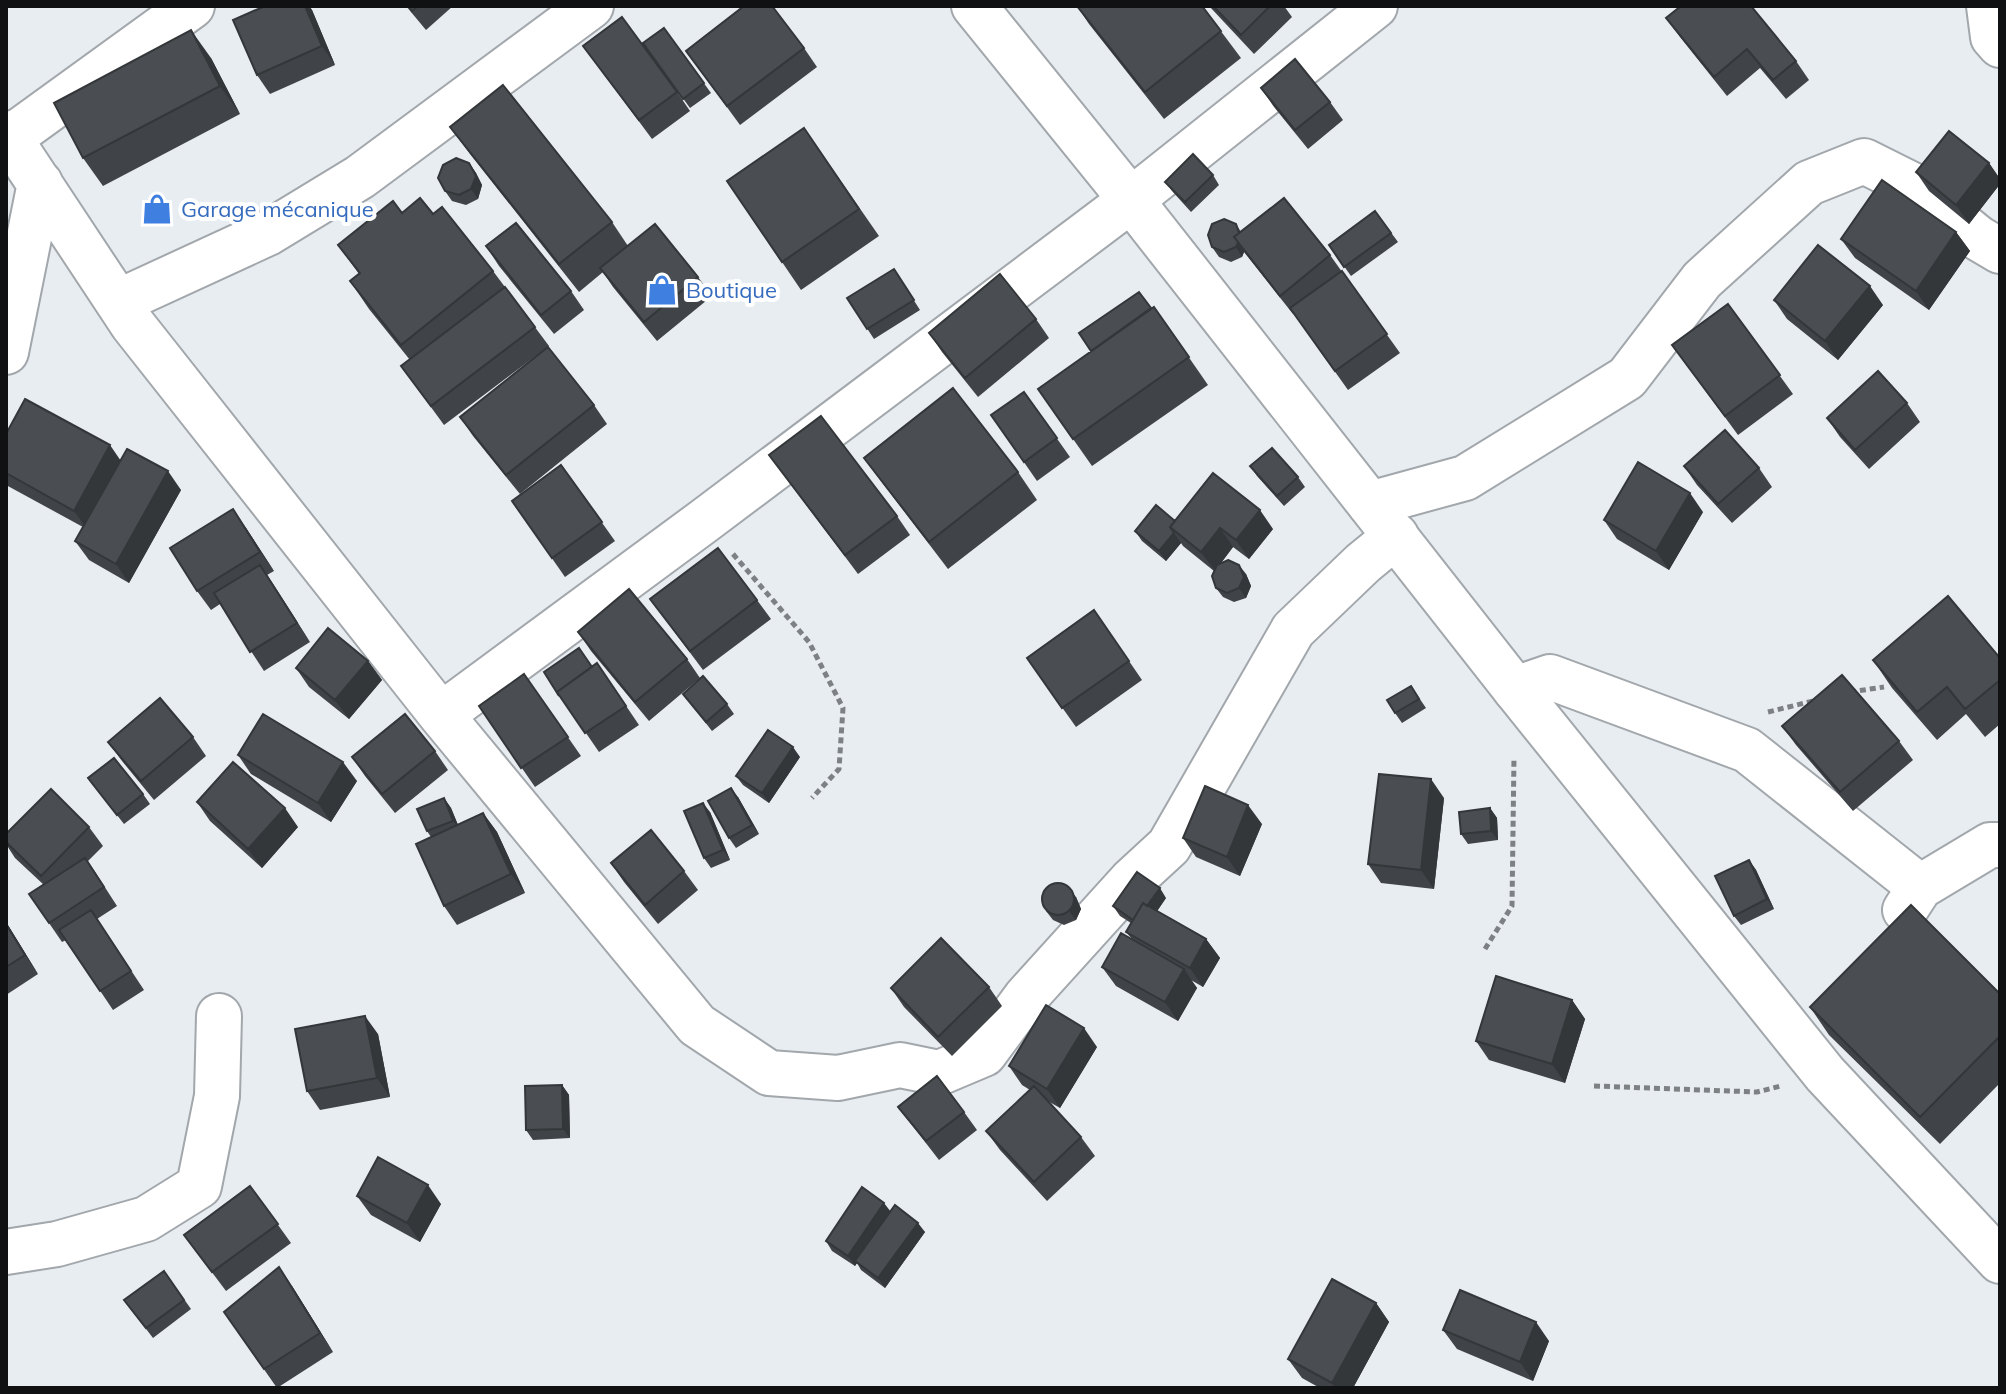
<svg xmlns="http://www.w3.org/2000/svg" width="2006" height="1394" viewBox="0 0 2006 1394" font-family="Mulish,sans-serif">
  <rect width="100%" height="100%" fill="#e8edf2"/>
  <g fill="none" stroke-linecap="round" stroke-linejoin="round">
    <g stroke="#a2a7ac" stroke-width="48">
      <path id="street" d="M1989,6l4,31 7,8
        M6,133l127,192 308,390 256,310 72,48 69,5 62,-13 39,8 45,-19 42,-57 105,-116 38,-35 124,-216 70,-67 33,-27
        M10,138l182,-132
        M118,302l150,-69 92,-56 231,-171
        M6,352l34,-169
        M1370,504l95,-26 162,-100 75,-98 107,-97 55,-22 50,25 64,52 22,13
        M1515,689l35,-12 197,73 173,137
        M441,715l263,-194 427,-321 244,-194
        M1905,910l15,-23 70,-42h10
        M6,1252l51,-8 89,-25 53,-33 18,-90 2,-80"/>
    </g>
    <g stroke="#a2a7ac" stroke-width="48">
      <path id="secondary" d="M974,6l157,194 384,489 310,385 175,187"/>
    </g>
    <path stroke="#7e8184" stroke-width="5" stroke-dasharray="6 4" stroke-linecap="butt" d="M733,554l76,88 34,66 -4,61 -27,29
      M1850,692l34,-5
      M1768,712l49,-12
      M1485,949l27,-43 2,-149
      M1594,1086l163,6 24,-6"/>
    <use href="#street" stroke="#fff" stroke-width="44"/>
    <use href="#secondary" stroke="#fff" stroke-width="44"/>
  </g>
  <path fill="#404347" d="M265,6h44l3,4 23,55 -65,29 -13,-19z
    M406,6h47l-27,24z
    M1077,6h125l39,52 -77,61 -75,-95z
    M1209,6h75l8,11 -38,37z
    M1666,18l130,43 13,19 -23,19 -26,-31 -33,28 -47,-59z
    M664,28l47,65 -21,15 -47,-65z
    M583,46l94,46 13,19 -38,28z
    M804,48l13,19 -77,58 -54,-74z
    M211,58l29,56 -137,72 -20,-28z
    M1261,88l69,14 13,18 -35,29 -34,-42z
    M450,127l162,95 16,24 70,31 14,19 -55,45 -44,-54 -10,-15 -24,20 -109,-138z
    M804,128l75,108 -78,54 -74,-109z
    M469,163l7,10 6,12 -4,14 -12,6 -14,-4 -7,-10z
    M1989,163l11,16v5l-31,40 -40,-33 -13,-19z
    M1213,175l6,10 -28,27 -19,-21 -7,-9z
    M1375,211l23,31 -47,34 -22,-31z
    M402,213l31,1 60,57 56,75 -105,79 -43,-59 9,-6 -41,-51 -19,-28 9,-7 -21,-29z
    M1236,224l5,8 89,23 70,98 -52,37 -54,-76h-1l-49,-62 -2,5 -11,5 -12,-5 -7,-10z
    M1956,232l14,19 -41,59 -74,-52 -14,-19z
    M486,246l85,45 13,19 -30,24 -55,-68z
    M894,269l26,41 -46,29 -27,-41z
    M1774,300l109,5 -45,55 -51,-41z
    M1728,304l65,90 -55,41 -66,-90z
    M1154,307l54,78 -116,81 -54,-77z
    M1036,319l13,19 -71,59 -36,-45 -13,-19z
    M1024,392l46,65 -33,24 -46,-66z
    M1907,403l13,19 -51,47 -29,-32 -13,-19z
    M594,405l13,19 -87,70 -47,-58 -13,-19z
    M6,434l114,26 61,30 -52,93 -40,-23 -14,-19 8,-14 -77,-42z
    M769,455l128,61 13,19 -52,39z
    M864,458l154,14 19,28 -89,69 -64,-84z
    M561,465l54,76 -50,36 -53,-76z
    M1250,466l48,11 7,10 -21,19 -27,-30z
    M1684,466l75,2 13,19 -40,36 -35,-38z
    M1703,512l-34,58 -52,-31 -13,-19z
    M1175,521l98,8 -24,30 -16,-12 -12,16 25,11 5,12 -5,12 -12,4 -11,-5 -7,-9 -2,-17 -31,-25 -2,-3 -15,18 -24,-20 -7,-10z
    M246,528l28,43 -7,4 43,67 -46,29 -44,-67 -9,6 -14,-19z
    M650,599l107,1 14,19 -68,51z
    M1094,610l48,70 -66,47 -49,-69z
    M578,632l109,27 13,19 -51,43 -58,-70z
    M2000,658v66l-15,13 -19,-23 -29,26 -45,-52 -19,-28z
    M368,661l14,19 -33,39 -40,-32 -13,-19z
    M597,663l42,62 -40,27 -55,-80 48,-5z
    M524,674l57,82 -46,31 -56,-81z
    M1411,686l15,22 -24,15 -7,-10z
    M683,694l44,10 7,10 -22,17z
    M1782,726l117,15 14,19 -60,51 -57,-66z
    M193,737l13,19 -52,44 -32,-39 -14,-19z
    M435,751l13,19 -53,43 -30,-37 -13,-19z
    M238,755l119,26 -26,41 -80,-48z
    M800,757l-31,46 -26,-18 -7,-9z
    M88,778l55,16 7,10 -26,20z
    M738,797l21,37 -23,14 -7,-10z
    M444,798l7,10 7,17 25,-12 14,19 28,61 -68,32 -13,-19 -13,-69 -4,-6z
    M1444,798l-10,91 -53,-6 -13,-19z
    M197,802l101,25 -36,41 -52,-47z
    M1490,808l7,10 1,22 -30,4 -7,-10z
    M710,812l20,48 -19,8 -7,-10z
    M1262,824l-22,52 -44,-19 -13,-19z
    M89,827l14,19 -15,15 29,45 -20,13 47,71 -31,20 -47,-70 -4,2 -13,-19 -5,-38 -29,-27 -9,-14v-10z
    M1749,860l7,10 18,39 -33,16 -7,-9z
    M611,863l73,8 14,19 -40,34 -34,-42z
    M1076,897l5,12 -5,11 -12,5 -11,-5 -7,-9z
    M1166,898l-9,13 49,28 14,19 -17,29 -12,-7 6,8 -19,33 -62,-35 -14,-19 30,-28 -6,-7 5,-9 -11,-7 -7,-10z
    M6,922l32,52 -32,21z
    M989,987l13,19 -50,50 -48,-49 -13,-19z
    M2000,994v89l-60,61 -111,-109 -19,-28z
    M1572,1000l13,19 -20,64 -76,-23 -13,-19z
    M378,1034l12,63 -70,13 -13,-19z
    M1097,1047l-37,61 -14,-8 35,37 14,19 -48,45 -47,-51 -14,-19 44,-41 -8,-5 -13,-19z
    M562,1085l7,10 1,43 -37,2 -7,-10z
    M898,1107l66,5 13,18 -38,30z
    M250,1186l41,57 -65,48 -42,-56z
    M357,1196l84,8 -21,38 -49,-27z
    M890,1211l35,21 -40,56 -24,-18 -4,-7 -2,3 -23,-15 -6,-10z
    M164,1271l27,38 -38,29 -29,-38z
    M292,1286l41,66 -56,36 -53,-76z
    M1376,1303l13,19 -36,66h-33l-18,-10 -14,-19z
    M1443,1330l106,11 -16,40 -76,-32z"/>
  <path fill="#343739" d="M305,6h4l3,4 23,55 -13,-19z
    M191,30l20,28 29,56 -20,-28z
    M469,163l7,10 6,12 -4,14 -7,-10z
    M1989,163l11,16v5l-31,40 -13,-19z
    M1956,232l14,19 -41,59 -13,-19z
    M1238,242l6,10 -2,5 -6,-10z
    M1870,286l13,19 -45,55 -13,-19z
    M110,445l13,19 -35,66 -14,-19z
    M168,471l13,19 -52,93 -13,-19z
    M1690,493l13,19 -34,58 -13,-19z
    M233,509l13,19 28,43 -14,-19z
    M1260,510l13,19 -24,30 -13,-19z
    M1220,528l13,19 -18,24 -14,-19z
    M1174,533l7,10 -15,18 -7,-10z
    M260,565l13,19 37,58 -13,-19z
    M1239,565l7,9 5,12 -5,12 -7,-10z
    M368,661l14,19 -33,39 -14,-19z
    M793,747l7,10 -31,46 -7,-10z
    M343,762l14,19 -26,41 -13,-19z
    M1431,779l13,19 -10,91 -13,-19z
    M731,788l7,9 21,37 -7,-9z
    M444,798l7,10 9,22 -7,-9z
    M703,803l7,9 20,48 -7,-10z
    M1248,805l14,19 -22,52 -13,-19z
    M285,808l13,19 -36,41 -14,-19z
    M1490,808l7,10 1,22 -7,-9z
    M483,813l14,19 28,61 -14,-19z
    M1749,860l7,10 18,39 -7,-10z
    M1069,888l7,9 5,12 -5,11 -7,-9z
    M1160,888l6,10 -23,34 -6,-10z
    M6,922l32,52 -13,-19 -19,-31z
    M1206,939l14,19 -17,29 -13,-19z
    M1184,969l13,19 -19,33 -13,-19z
    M1572,1000l13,19 -20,64 -13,-19z
    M365,1016l13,18 12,63 -13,-19z
    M1084,1028l13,19 -37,61 -13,-19z
    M562,1085l7,10 1,43 -7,-9z
    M428,1185l13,19 -21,38 -13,-19z
    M884,1203l7,9 -36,49 2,2 -2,3 -7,-10z
    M918,1223l7,9 -40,56 -7,-10z
    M279,1267l13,19 41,66 -13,-19z
    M1376,1303l13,19 -36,66h-18l-3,-5z
    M1536,1322l13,19 -16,40 -13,-19z"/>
  <path fill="#4a4e52" stroke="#343739" stroke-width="2" d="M265,6h40l17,40 -65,29 -24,-55z
    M409,6h9l-6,5z
    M744,6h28l32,42 -77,58 -41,-55z
    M1077,6h125l19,25 -76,61z
    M1213,6h57l-29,29z
    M1681,6h70l45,55 -23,19 -26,-31 -33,28 -48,-59z
    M622,17l55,75 -38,28 -56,-74z
    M664,28l40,55 -21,16 -40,-56z
    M191,30l29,56 -137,72 -29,-55z
    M1295,59l35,43 -35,28 -34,-42z
    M503,85l109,137 -53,42 -109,-137z
    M804,128l55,81 -77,53 -55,-81z
    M1949,131l40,32 -33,42 -40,-33z
    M1193,154l20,21 -28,27 -20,-20z
    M456,158l13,5 7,13 -5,13 -12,6 -14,-4 -7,-13 5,-13z
    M1882,180l74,52 -40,59 -75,-52z
    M420,198l13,16 9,-7 51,64 -92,74 -51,-64 10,-8 -22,-28 55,-44 9,12z
    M1284,198l46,57 -50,41 -46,-59z
    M1375,211l16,22 -47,34 -15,-22z
    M1224,219l12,5 3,9 -5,4 4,5 -2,5 -12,5 -12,-5 -4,-12 4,-11z
    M516,223l55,68 -30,24 -55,-69z
    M655,224l43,53 -54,45 -44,-54z
    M1818,245l52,41 -45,55 -51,-41z
    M894,269l20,31 -47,29 -20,-31z
    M1342,271l45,63 -52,37 -45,-63z
    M1000,274l36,45 -71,59 -36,-45z
    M505,287l30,40 -104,79 -30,-40z
    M1139,292l12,16 -60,43 -12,-18z
    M1728,304l52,71 -55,41 -53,-71z
    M1154,307l35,50 -116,82 -35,-50z
    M548,347l46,58 -88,70 -46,-58z
    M1878,371l29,32 -52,47 -28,-32z
    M953,388l65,84 -89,70 -65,-84z
    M1024,392l33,46 -33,24 -33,-47z
    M25,399l85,46 -36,66 -68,-38v-39z
    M821,416l76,100 -52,39 -76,-100z
    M1725,430l34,38 -41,36 -34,-38z
    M1272,448l26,29 -21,19 -27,-30z
    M127,449l41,22 -52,93 -41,-23z
    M1638,462l52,31 -34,58 -52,-31z
    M561,465l41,57 -50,36 -40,-57z
    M1213,473l47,37 -24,30 -16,-12 -19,24 -31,-25z
    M1156,505l19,16 -5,6 4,6 -15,18 -24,-20z
    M233,509l27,43 -63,39 -27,-43z
    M718,548l39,52 -67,51 -40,-52z
    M1228,560l11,5 5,12 -5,11 -12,5 -11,-5 -4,-12 5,-11z
    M260,565l37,58 -47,29 -36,-59z
    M629,589l58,70 -52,43 -57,-70z
    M1948,596l52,62v22l-35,29 -18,-22 -30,25 -44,-52z
    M1094,610l35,51 -67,47 -35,-50z
    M328,628l40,33 -33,39 -39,-32z
    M579,648l13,19 -35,25 2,4 -15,-24z
    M597,663l29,43 -41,27 -28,-41z
    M524,674l44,63 -47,31 -42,-62z
    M1842,675l57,66 -59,51 -58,-66z
    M703,676l24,28 -21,18 -23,-28z
    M1411,686l8,13 -24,14 -8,-13z
    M160,698l33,39 -52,44 -33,-39z
    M263,714l80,48 -25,41 -80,-48z
    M405,714l30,37 -53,43 -30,-37z
    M768,730l25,17 -31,46 -26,-17z
    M114,758l29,36 -26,21 -29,-37z
    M233,762l52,46 -37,41 -51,-47z
    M1379,774l52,5 -10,91 -53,-6z
    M1205,786l43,19 -21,52 -44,-19z
    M731,788l21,37 -23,13 -21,-37z
    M51,789l38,38 -48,49 -35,-34v-8z
    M444,798l9,23 -26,10 -10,-22z
    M703,803l20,47 -19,8 -20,-47z
    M1490,808l1,23 -30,3 -2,-22z
    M483,813l28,61 -67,32 -28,-62z
    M651,830l33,41 -39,34 -34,-42z
    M85,858l19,29 -55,36 -20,-29z
    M1749,860l18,39 -33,17 -19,-40z
    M1137,872l23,16 -13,18 -4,-3 -10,17 -20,-14z
    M1042 899a16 16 0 1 1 32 0a16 16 0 1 1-32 0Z
    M1143,903l63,36 -16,29 -64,-36z
    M1911,905l89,89v42l-80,81 -110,-110z
    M91,910l40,61 -31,20 -41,-61z
    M6,924l19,31 -19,12z
    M1121,933l63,36 -19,33 -63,-35z
    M941,938l48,49 -51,50 -47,-49z
    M1496,976l76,24 -20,64 -76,-23z
    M1046,1005l38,23 -37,61 -38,-23z
    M365,1016l12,62 -70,13 -12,-62z
    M937,1076l27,36 -38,29 -28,-34z
    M562,1085l1,44 -37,1 -1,-44z
    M1034,1086l47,51 -47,45 -48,-51z
    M378,1157l50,28 -21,38 -50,-27z
    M250,1186l28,38 -66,48 -28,-37z
    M862,1187l22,16 -36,53 -22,-15z
    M895,1205l23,18 -40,55 -23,-17z
    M279,1267l41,66 -56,36 -40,-57z
    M164,1271l20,29 -38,28 -22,-28z
    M1332,1279l44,24 -44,80 -44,-24z
    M1460,1290l76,32 -16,40 -77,-32z"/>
  <defs>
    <g id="shop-bare" transform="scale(2.4)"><path d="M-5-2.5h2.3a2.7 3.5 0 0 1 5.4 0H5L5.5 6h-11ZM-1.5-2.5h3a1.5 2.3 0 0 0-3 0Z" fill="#3f7fe0" stroke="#fff" stroke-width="2.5" paint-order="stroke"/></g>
  </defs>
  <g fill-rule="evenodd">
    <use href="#shop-bare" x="157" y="209"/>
    <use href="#shop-bare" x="662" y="290"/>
  </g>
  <g text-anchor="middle" stroke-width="8" stroke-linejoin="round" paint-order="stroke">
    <g font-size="22" fill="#366cbe" stroke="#fff" text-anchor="start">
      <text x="181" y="217">Garage mécanique</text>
      <text x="686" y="298">Boutique</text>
    </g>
  </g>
  <rect width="2006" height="1394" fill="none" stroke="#0f1112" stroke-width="16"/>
</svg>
